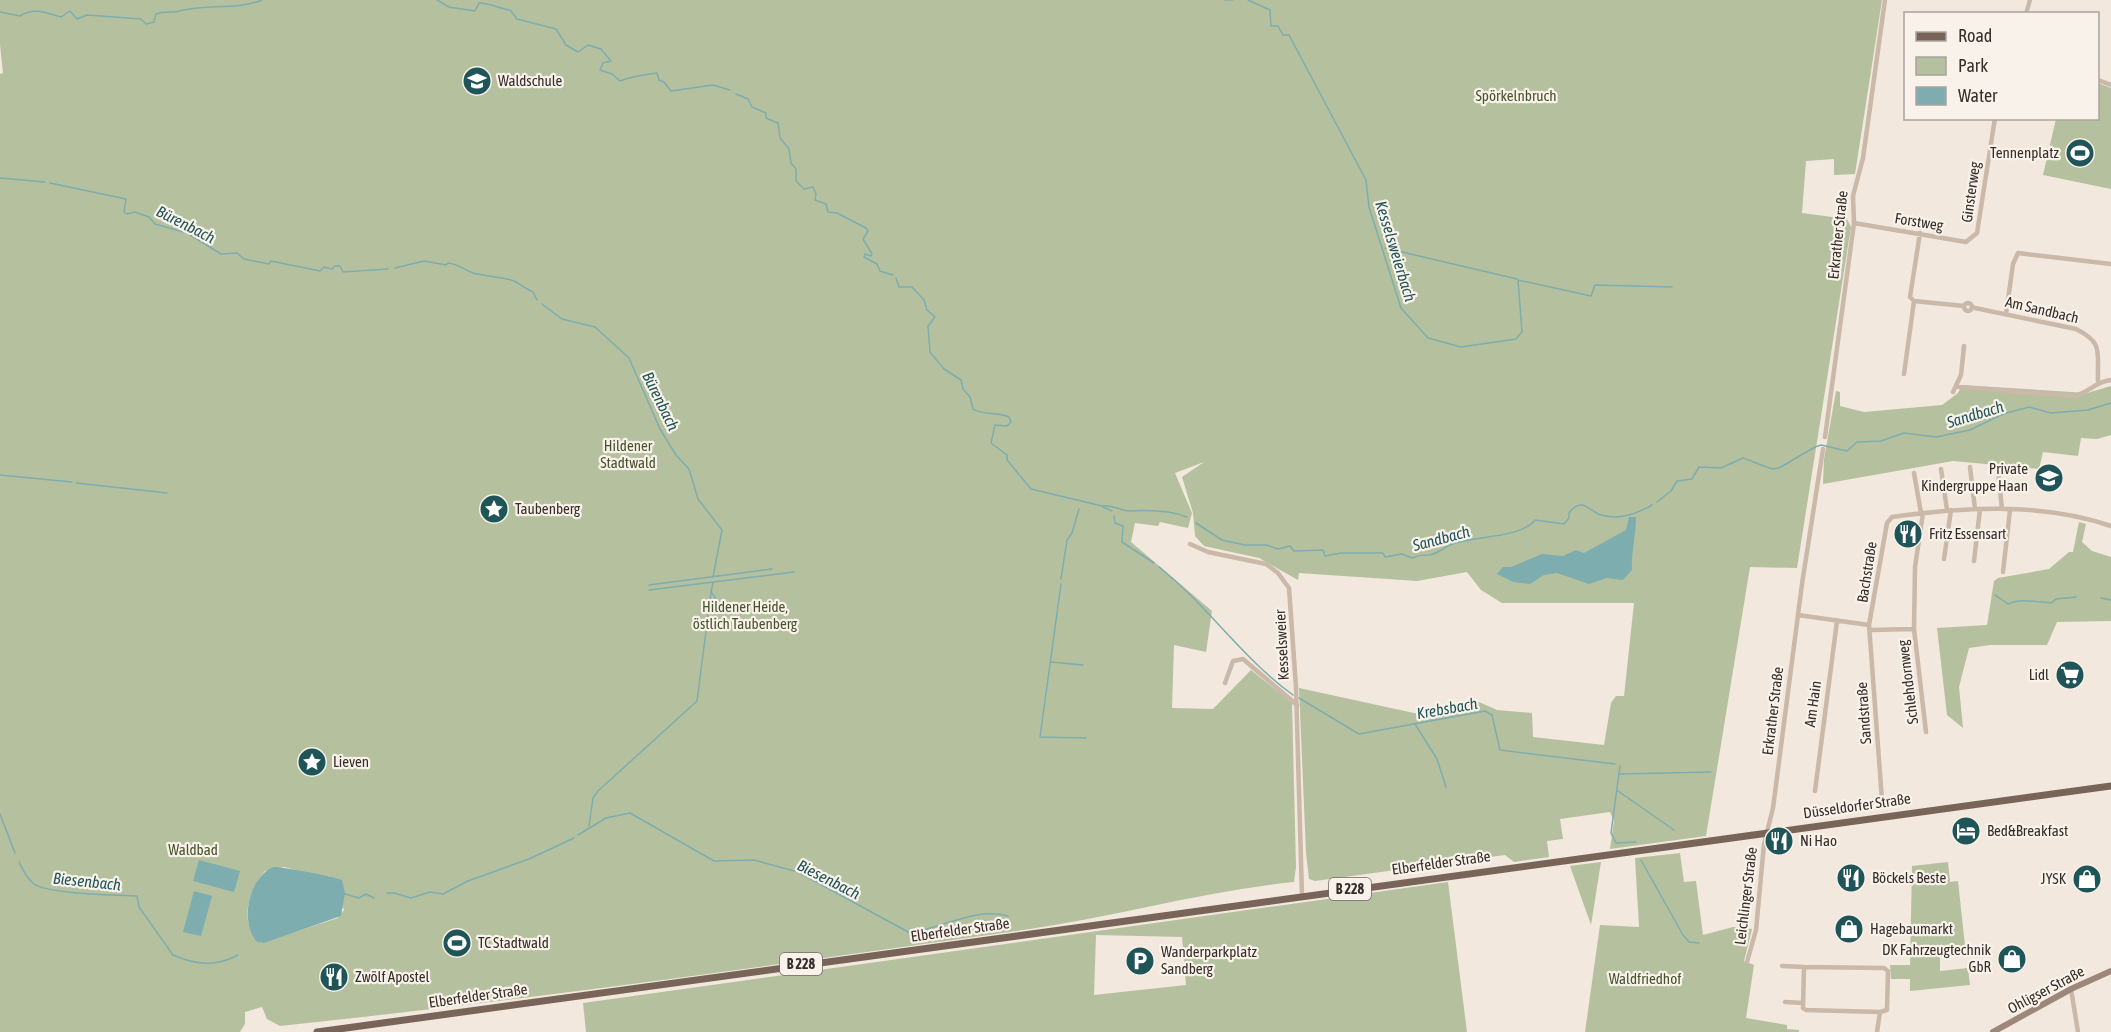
<svg xmlns="http://www.w3.org/2000/svg" width="2111" height="1032" viewBox="0 0 2111 1032" font-family="'Asap Condensed',sans-serif">
  <rect width="100%" height="100%" fill="#f2e8dd"/>
  <path fill="#b5c19e" fill-rule="evenodd" d="M0,0h1882l-27,174 -21,1v-16l-28,2 -4,52 45,6 4,8 -54,341 -47,-1 -44,269 -96,13 4,-28 -4,-9 -50,7 3,20 -16,2 2,16 -35,5 -9,-7 -190,26 -6,-2 -3,-26 -7,-165 124,27 56,-13 18,8 35,3 1,24 71,8 7,-42 5,-7h8l10,-93h-132l-21,-13 -14,-18 -50,9 -118,-8 -1,7 -39,-22 -55,-12 -9,-10 -2,-23 -11,-36 22,-15 -29,11 17,40 -4,15 -28,-6 -2,4 -23,-3 -4,19 81,69 -6,41 -32,-7 -2,63 41,1 38,-39 41,33 4,164 -2,15c-89,9 -176,34 -264,47 -249,35 -500,71 -750,97l-13,-7 -5,-12 -17,5v12l-5,8h-240v-958l3,-1 -3,-28zM284,867l39,10 7,-1 14,34 -6,8 -77,25c-23,-19 -13,-52 4,-72z
    M2098,83l13,5v101l-68,-14 13,-56 42,-1z
    M1962,385l125,8 24,-7v49l-14,4 -16,-1 -3,18 -35,-4 -4,17 -86,-8 -130,23 1,-25 12,-68 4,1v14l24,6 78,-7 16,-12z
    M2079,522l7,2 -4,18 10,9 19,6v64l-54,1 -10,23h-57l-21,3 -10,39 4,41 -16,-13 -10,-87 50,-3 7,-44 4,-3 51,-9 20,-17h4z
    M1680,853l4,29 12,-1 7,54 30,-8 19,2 -8,32 10,4 -8,53 41,7v4l12,1v2h-214l15,-107 39,2 -4,-69z
    M1601,862l-10,63 -21,-59z
    M1948,862l2,20 8,-1 8,74h-4l-2,-4 -20,2v18l28,-3 2,17 -60,6v-12h-19l-1,-14h20l2,-99z
    M1448,882l19,150h-881l-3,-29zM1096,935l86,2 4,48 -92,10z"/>
  <path fill="#7dadae" d="M1629,517h7c0,19 -5,35 -4,53l-9,10 -16,-2 -18,6 -32,-11 -13,2 -14,9 -17,-2 -16,-8 6,-7h8l31,-13 21,2 13,-6 8,3 42,-23z
    M199,860l41,11 -6,21 -41,-11z
    M273,867c7,-1 64,10 69,13l3,13 -4,23 -77,27 -7,-1c-18,-21 -8,-64 16,-75z
    M194,891l18,5 -11,40 -18,-4z"/>
  <g fill="none" stroke-linecap="round" stroke-linejoin="round">
    <path stroke="#7dadae" stroke-width="1.5" d="M437,0l12,7 26,4 4,-8c9,-1 21,6 31,7l7,9 39,10 10,16 12,7 10,-7 13,4 10,12 -8,2 -3,7 12,4 8,7c12,-5 24,-6 37,-8l2,7 5,2 7,9 42,-6 17,5
      M1225,0h8
      M1248,0l22,10 1,16h7l5,9h6l77,145 3,27 32,101 27,30 33,9 55,-8 6,-7 -4,-52 73,16 4,-11 77,2
      M0,12l20,4c14,-9 26,-3 41,1l9,-6 7,8 10,-4 54,4 5,5 8,-2 2,-8c8,-3 16,-1 23,-3 29,-8 55,0 83,-11
      M736,94l12,5 4,8 14,6v5l12,5 2,15 9,11 2,14 5,6v12l8,8 9,-2 3,7 -1,6 11,4 2,8 9,1 29,15 2,3 -5,8 9,15 -1,2 -6,-2 -1,3 13,7 3,7 13,4
      M0,178l45,4
      M50,183l76,16 -2,13 3,2 8,-2 14,5 6,7 32,9 34,21 16,-1 7,6 25,5 2,-3 49,10 4,-4 8,2 3,-3h5l3,6 45,-3
      M1385,248l132,31
      M395,268l29,-7 22,4 2,-2c10,1 17,7 25,10 9,3 37,5 41,8 6,3 12,8 19,11l4,8
      M896,278l3,9h13l12,13 3,10 8,7 -7,9 2,26 14,17 17,11 2,9 7,8 3,12c10,7 24,2 36,8l2,5 -4,4 -12,-1 -4,18 16,12v5l24,29 71,17c11,-2 18,5 28,5 19,-1 39,-1 57,6
      M542,304l20,15 33,8 34,31 31,71 16,26 13,14 9,30 24,31 -9,47
      M0,475l72,7
      M76,483l91,10
      M1657,502l14,-11 6,-10 15,-2 7,-12 22,1 22,-10 29,11 7,-1 36,-21 6,-2 26,6 10,-9 24,-1 23,-8 32,4 34,-7 33,-16 26,-7 22,6 37,-3 23,-7
      M1103,507l9,4
      M1114,516l1,7 8,3 -1,16 32,21
      M1196,523l26,17 23,5h21l12,4 12,-3 4,5 29,-1 2,6 16,-3h42l2,4 17,-3 10,4c7,-3 10,-3 17,-3 9,-1 18,-10 26,-12 21,-7 66,-5 80,-23l29,4 5,-6v-5c3,-4 7,-8 12,-8 5,0 12,6 17,9 18,7 37,1 54,-9
      M1159,567c49,39 83,91 134,128
      M1061,579l6,-39 5,-7 7,-24
      M713,583l-2,9 9,12
      M1061,584l-21,153 46,1
      M649,585l123,-16
      M649,590l145,-18
      M1995,595l13,9c12,-6 30,-2 43,-1l5,-4 20,-2
      M2101,598l10,2
      M1051,662l32,3
      M1299,698l60,36 126,-23 7,4 8,35 115,14
      M1415,724l22,35 9,28
      M1620,766l-9,67 5,10 20,-1
      M1619,774l92,-2
      M1618,791l56,39
      M0,814l15,39
      M589,826l4,-28 5,-7 99,-90 14,-109
      M578,835l28,-17 24,-5 84,48 40,-1 44,12 112,61c32,-5 65,-26 98,-17
      M1641,860l42,75 6,7 10,1
      M19,862c4,8 7,16 15,22 14,10 82,11 103,12l2,11 34,48c23,10 43,12 65,0
      M387,893h7l17,5 19,-6 13,2 25,-13 61,-22 45,-21
      M345,894l14,4 7,-4 8,4"/>
    <path stroke="#cab8a9" stroke-width="4.5" d="M2026,14l4,-14
      M2098,80l13,5
      M1854,223l112,19 11,-9 18,-115
      M1914,301l-4,-4 10,-64
      M1964 307a4 4 0 1 1 8 0a4 4 0 1 1-8 0Z
      M1975,308l101,21c28,14 21,23 22,52
      M2006,314l7,-50 5,-11 93,11
      M1904,374l10,-73 50,5
      M1958,387l116,9c15,-3 22,-15 37,-16
      M1953,392l8,-17 3,-29
      M1825,437l29,-214 -1,-27 10,-38 22,-158
      M1970,467l5,42
      M1941,469l6,41
      M1998,470l4,39
      M1914,473l7,40
      M1923,513l-8,54 -1,62 12,103
      M1190,544l18,8 58,12 12,9 11,15 7,99 6,209
      M1944,559l7,-49
      M1974,561l6,-52
      M2003,572l7,-62
      M1798,615l71,10
      M1870,630l44,-1
      M1225,683l8,-22 10,-2 54,46
      M1815,791l22,-170
      M1882,800l-13,-175 18,-102 5,-6c71,-10 149,-15 219,9
      M1747,962l9,-32 8,-86 9,-36 29,-224 21,-135
      M1782,966l22,1
      M1804,967l80,1 4,3 -1,39 -7,2 -74,-2 -3,-2z
      M2071,989l7,43
      M1785,1002l18,1
      M1877,1032l3,-20"/>
    <path stroke="#9d877b" stroke-width="6" d="M1993,1032l78,-43 40,-18"/>
    <path stroke="#79645a" stroke-width="7" d="M317,1032l1794,-246"/>
  </g>
  <defs>
    <g id="school-disc" transform="scale(1.5)"><circle r="9.5" fill="#1f5558" stroke="#f9f2ea"/><path d="M0-5L7-2L0 1L-7-2ZM-4 1L0 2.5L4 1V4Q0 6-4 4Z" fill="#fff"/></g>
    <g id="stadium-disc" transform="scale(1.5)"><circle r="9.5" fill="#1f5558" stroke="#f9f2ea"/><path d="M0-5a6.5 5 0 1 0 0 10a6.5 5 0 1 0 0-10ZM-3.5-1.8h7v3.6h-7Z" fill="#fff"/></g>
    <g id="sight-disc" transform="scale(1.5)"><circle r="9.5" fill="#1f5558" stroke="#f9f2ea"/><path d="M0-6L1.8-2.2L6-1.7L2.9 1.2L3.7 5.4L0 3.3L-3.7 5.4L-2.9 1.2L-6-1.7L-1.8-2.2Z" fill="#fff"/></g>
    <g id="restaurant-disc" transform="scale(1.5)"><circle r="9.5" fill="#1f5558" stroke="#f9f2ea"/><path d="M-5-6h1v4h1v-4h1v4h1v-4h1v5L-1.5 .5V6h-2V.5L-5-1ZM5-6V6H3V1.5H1.5Q1.5-4 5-6Z" fill="#fff"/></g>
    <g id="supermarket-disc" transform="scale(1.5)"><circle r="9.5" fill="#1f5558" stroke="#f9f2ea"/><path d="M-6-5.5h2.5l.6 2H6L4.5 2H-2.5L-4.4-4H-6ZM-1.5 3.2a1.3 1.3 0 1 0 .1 0ZM3 3.2a1.3 1.3 0 1 0 .1 0Z" fill="#fff"/></g>
    <g id="hotel-disc" transform="scale(1.5)"><circle r="9.5" fill="#1f5558" stroke="#f9f2ea"/><path d="M-6-4.5h1.5V1H6V5H4.5V3h-9V5H-6ZM-4 0a1.8 1.8 0 1 1 3.6 0ZM.5 0V-2.5h3Q6-2.5 6 0Z" fill="#fff"/></g>
    <g id="shop-disc" transform="scale(1.5)"><circle r="9.5" fill="#1f5558" stroke="#f9f2ea"/><path d="M-5-2.5h2.3a2.7 3.5 0 0 1 5.4 0H5L5.5 6h-11ZM-1.5-2.5h3a1.5 2.3 0 0 0-3 0Z" fill="#fff"/></g>
    <g id="parking-disc" transform="scale(1.5)"><circle r="9.5" fill="#1f5558" stroke="#f9f2ea"/><path d="M-3.5-5.5H1a3.5 3.5 0 0 1 0 7H-1V5.5H-3.5ZM-1-3.4V-.6H.8a1.4 1.4 0 0 0 0-2.8Z" fill="#fff"/></g>
  </defs>
  <g fill-rule="evenodd">
    <use href="#school-disc" x="477" y="81"/>
    <use href="#stadium-disc" x="2080" y="153"/>
    <use href="#school-disc" x="2049" y="478"/>
    <use href="#sight-disc" x="494" y="509"/>
    <use href="#restaurant-disc" x="1908" y="534"/>
    <use href="#supermarket-disc" x="2070" y="675"/>
    <use href="#sight-disc" x="312" y="762"/>
    <use href="#hotel-disc" x="1966" y="831"/>
    <use href="#restaurant-disc" x="1779" y="841"/>
    <use href="#restaurant-disc" x="1851" y="878"/>
    <use href="#shop-disc" x="2087" y="879"/>
    <use href="#shop-disc" x="1849" y="929"/>
    <use href="#stadium-disc" x="457" y="943"/>
    <use href="#shop-disc" x="2012" y="959"/>
    <use href="#parking-disc" x="1140" y="961"/>
    <use href="#restaurant-disc" x="334" y="977"/>
  </g>
  <g text-anchor="middle" stroke-width="4.5" stroke-linejoin="round" paint-order="stroke">
    <g fill="#f9f2ea" stroke="#716863" stroke-width="1.5">
      <rect x="1329" y="878" width="42" height="22" rx="4.5"/>
      <rect x="780" y="953" width="42" height="22" rx="4.5"/>
    </g>
    <g font-size="14" font-weight="bold" fill="#372d29">
      <text x="1350" y="894">B 228</text>
      <text x="801" y="969">B 228</text>
    </g>
    <g font-size="15" fill="#372d29" stroke="#f9f2ea" text-anchor="start">
      <text x="498" y="86">Waldschule</text>
      <text x="2059" y="158" text-anchor="end">Tennenplatz</text>
      <text x="2028" y="474" text-anchor="end">Private<tspan x="2028" dy="17">Kindergruppe Haan</tspan></text>
      <text x="515" y="514">Taubenberg</text>
      <text x="1929" y="539">Fritz Essensart</text>
      <text x="2049" y="680" text-anchor="end">Lidl</text>
      <text x="333" y="767">Lieven</text>
      <text x="1987" y="836">Bed&amp;Breakfast</text>
      <text x="1800" y="846">Ni Hao</text>
      <text x="1872" y="883">Böckels Beste</text>
      <text x="2066" y="884" text-anchor="end">JYSK</text>
      <text x="1870" y="934">Hagebaumarkt</text>
      <text x="478" y="948">TC Stadtwald</text>
      <text x="1991" y="955" text-anchor="end">DK Fahrzeugtechnik<tspan x="1991" dy="17">GbR</tspan></text>
      <text x="1161" y="957">Wanderparkplatz<tspan x="1161" dy="17">Sandberg</tspan></text>
      <text x="355" y="982">Zwölf Apostel</text>
    </g>
    <g font-size="15" fill="#47552d" stroke="#f9f2ea">
      <text x="1516" y="101">Spörkelnbruch</text>
      <text x="628" y="451">Hildener<tspan x="628" dy="17">Stadtwald</tspan></text>
      <text x="745" y="612">Hildener Heide,<tspan x="745" dy="17">östlich Taubenberg</tspan></text>
      <text x="193" y="855">Waldbad</text>
      <text x="1645" y="984">Waldfriedhof</text>
    </g>
    <g font-size="15" fill="#372d29" stroke="#f9f2ea">
      <text transform="translate(1971 192) rotate(-82)" y="5">Ginsterweg</text>
      <text transform="translate(1919 222) rotate(9)" y="5">Forstweg</text>
      <text transform="translate(1838 235) rotate(-84)" y="5">Erkrather Straße</text>
      <text transform="translate(2042 310) rotate(13)" y="5">Am Sandbach</text>
      <text transform="translate(1867 572) rotate(-81)" y="5">Bachstraße</text>
      <text transform="translate(1282 645) rotate(-93)" y="5">Kesselsweier</text>
      <text transform="translate(1908 682) rotate(-97)" y="5">Schlehdornweg</text>
      <text transform="translate(1813 704) rotate(-82)" y="5">Am Hain</text>
      <text transform="translate(1773 711) rotate(-83)" y="5">Erkrather Straße</text>
      <text transform="translate(1864 713) rotate(-94)" y="5">Sandstraße</text>
      <text transform="translate(1857 806) rotate(-8)" y="5">Düsseldorfer Straße</text>
      <text transform="translate(1441 863) rotate(-8)" y="5">Elberfelder Straße</text>
      <text transform="translate(1746 896) rotate(-83)" y="5">Leichlinger Straße</text>
      <text transform="translate(960 930) rotate(-8)" y="5">Elberfelder Straße</text>
      <text transform="translate(2046 990) rotate(-28)" y="5">Ohligser Straße</text>
      <text transform="translate(478 996) rotate(-8)" y="5">Elberfelder Straße</text>
    </g>
    <g font-size="16" font-style="italic" fill="#1f5558" stroke="#f9f2ea">
      <text transform="translate(186 224) rotate(27)" y="6">Bürenbach</text>
      <text transform="translate(1396 251) rotate(73)" y="6">Kesselsweierbach</text>
      <text transform="translate(661 401) rotate(64)" y="6">Bürenbach</text>
      <text transform="translate(1975 414) rotate(-17)" y="6">Sandbach</text>
      <text transform="translate(1441 538) rotate(-15)" y="6">Sandbach</text>
      <text transform="translate(1447 708) rotate(-10)" y="6">Krebsbach</text>
      <text transform="translate(829 879) rotate(27)" y="6">Biesenbach</text>
      <text transform="translate(87 881) rotate(6)" y="6">Biesenbach</text>
    </g>
  </g>
  <rect x="1904" y="12" width="195" height="108" fill="#f9f2ea" stroke="#aba39d" stroke-width="1.5"/>
  <rect x="1916" y="32" width="30" height="9" fill="#79645a" stroke="#aba39d" stroke-width="1.5"/>
  <text x="1958" y="42" font-size="18" fill="#372d29">Road</text>
  <rect x="1916" y="57" width="30" height="18" fill="#b5c19e" stroke="#aba39d" stroke-width="1.5"/>
  <text x="1958" y="72" font-size="18" fill="#372d29">Park</text>
  <rect x="1916" y="87" width="30" height="18" fill="#7dadae" stroke="#aba39d" stroke-width="1.5"/>
  <text x="1958" y="102" font-size="18" fill="#372d29">Water</text>
</svg>
